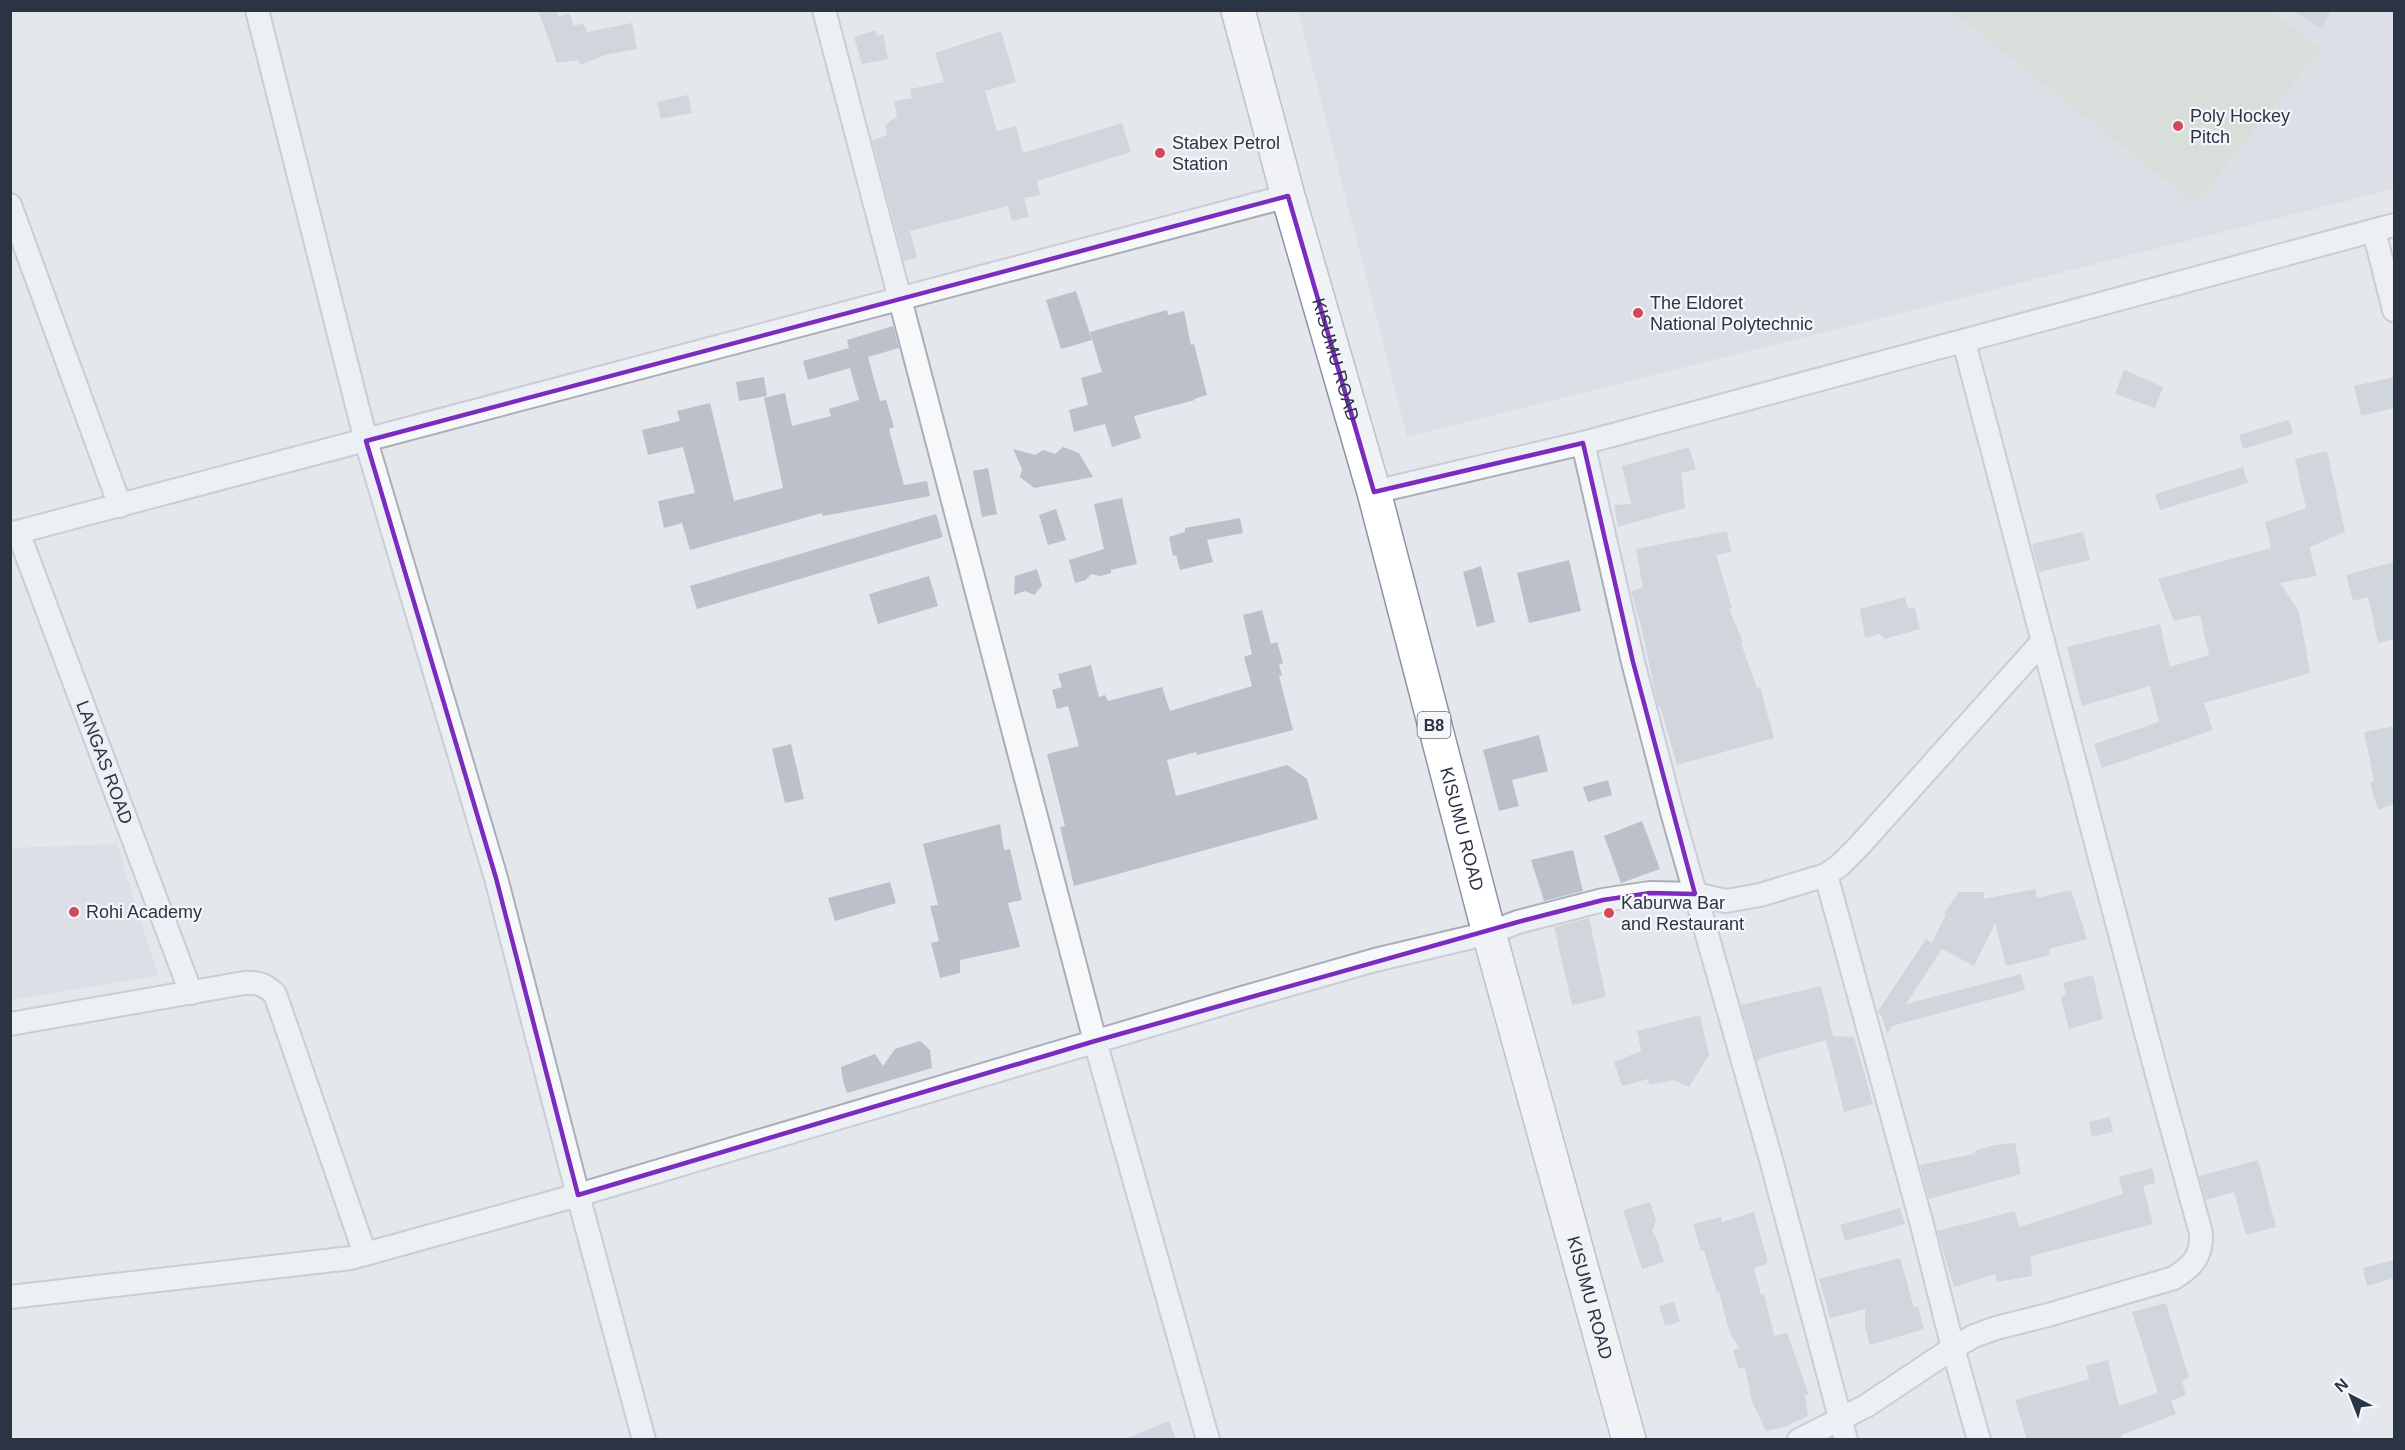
<svg xmlns="http://www.w3.org/2000/svg" width="2405" height="1450" viewBox="0 0 2405 1450" font-family="Arial,sans-serif">
  <rect width="100%" height="100%" fill="#e4e7ec"/>
  <path fill="#d2d6de" d="M1298,11h1096v178l-987,248z
    M117,844l41,132 -147,24v-152z"/>
  <path fill="#c9d6c5" d="M1952,11h318l51,38 -126,155z"/>
  <path fill="#bbc0ca" d="M538,10h19l2,7 10,-4 5,13 9,-3 4,9 45,-9 5,26 -32,6 -25,10 -1,-5 -22,3z
    M2292,10h39l-9,19z
    M876,30l1,6 6,-2 5,25 -26,5 -8,-27z
    M1001,31l15,51 -31,9 12,40 19,-5 7,27 99,-30 9,29 -94,29 3,14 -16,3 5,19 -17,4 -4,-15 -98,25 7,27 -13,3 -32,-121 15,-5 -2,-10 12,-9 -3,-15 18,-3 -2,-9 34,-7 -9,-29z
    M688,95l4,18 -31,6 -4,-17z
    M1076,291l16,49 -31,9 -15,-49z
    M1167,310l1,5 16,-4 7,34 3,-1 13,51 -13,4 1,1 -61,16 7,22 -29,9 -7,-23 -31,8 -5,-22 19,-5 -7,-27 21,-6 -12,-40z
    M893,326l6,22 -31,9 12,44 6,-1 8,27 -5,2 15,56 23,-4 3,15 -107,20 -1,-3 -132,37 -8,-27 -18,5 -6,-27 37,-8 -12,-46 -35,8 -6,-25 38,-9 -3,-10 33,-8 24,98 49,-13 -19,-90 21,-5 7,33 39,-10 -2,-7 30,-9 -9,-32 -42,12 -5,-19 46,-13 -2,-8z
    M2124,370l39,17 -8,21 -40,-14z
    M764,377l3,19 -28,5 -3,-19z
    M2394,377v31l-33,8 -7,-30z
    M2289,420l4,14 -50,15 -4,-14z
    M1063,447l16,6 14,24 -59,11 -14,-11 2,-8 -9,-20 22,6 8,-5 12,4z
    M1689,447l7,22 -15,4 4,35 -67,19 -4,-22 17,-1 -9,-38z
    M2327,451l18,81 -35,15 6,29 -36,7 19,28 11,62 -106,30 9,27 -111,38 -8,-24 65,-22 -9,-36 -68,20 -15,-59 93,-23 10,43 39,-12 -9,-40 -26,6 -16,-42 113,-31 -6,-26 41,-14 -11,-49z
    M2243,467l5,16 -88,27 -5,-16z
    M988,468l9,46 -15,3 -9,-46z
    M1122,498l15,66 -26,6v3l-10,3 -10,-2 -5,6 -11,3 -6,-23 35,-11 -10,-45z
    M1056,509l10,31 -18,5 -9,-30z
    M936,514l7,23 -246,72 -7,-23z
    M1240,518l3,15 -36,7 6,22 -33,8 -4,-15 -3,1 -4,-19 16,-5v-4z
    M1727,531l4,21 -15,3 16,53 -3,1 14,33 -2,1 16,45 3,-1 14,51 -97,27 -17,-59h-2l-16,-76 -11,-39 12,-3 -7,-39z
    M2083,532l7,28 -51,12 -7,-28z
    M1569,560l12,51 -52,12 -12,-50z
    M2394,562v77l-16,4 -10,-46 -15,4 -7,-26z
    M1481,566l14,56 -18,5 -14,-55z
    M1037,569l5,17 -8,9 -9,-4 -11,4 1,-19z
    M929,576l9,30 -60,18 -9,-30z
    M1905,597l3,11h7l5,21 -36,10 -4,-5 -15,4 -5,-29z
    M1262,610l9,34 6,-2 6,21 -4,2 3,10 -3,1 14,54 -96,25 -1,-3 -29,8 9,36 111,-31 20,14 11,40 -244,67 -14,-59 5,-1 -18,-72 32,-8 -11,-40 -11,3 -5,-19 10,-3 -4,-13 33,-9 8,32 6,-2 3,6 54,-14 8,24 82,-25 -8,-29 8,-3 -9,-39z
    M2394,726v78l-16,6 -8,-27 4,-2 -10,-49z
    M1539,735l9,36 -36,9 7,26 -20,5 -16,-61z
    M791,744l13,55 -19,4 -13,-54z
    M1608,780l4,15 -24,7 -5,-15z
    M1642,821l18,48 -39,14 -17,-47z
    M1000,824l4,26 6,-1 12,51 -14,3 12,44 -60,13v13l-20,5 -9,-35 8,-2 -9,-35 8,-1 -15,-61z
    M1573,850l10,41 -39,10 -13,-41z
    M890,882l6,21 -61,18 -7,-23z
    M2035,889l2,9 34,-8 16,49 -38,10 1,6 -44,11 -11,-43 -21,43 -32,-17 -36,55 115,-30 4,16 -133,36 -5,8 -5,-17 -4,-6 48,-72 6,4 14,-29 -2,-1 15,-21h25v7z
    M1589,918l17,79 -34,8 -18,-78z
    M2093,975l10,44 -34,10 -8,-31 5,-4 -3,-11z
    M1821,986l12,50 21,1 19,67 -29,8 -18,-72 -65,18v2l-4,1 -16,-56z
    M1700,1015l9,40 -20,32 -15,-7 -25,5 -1,-6 -26,7 -8,-24 27,-11 -4,-20z
    M920,1041l10,9 2,18 -85,25 -4,-12 -2,-14 34,-13 8,12 12,-17z
    M2110,1117l3,15 -21,5 -3,-15z
    M2015,1143l6,31 -92,25 -9,-34 53,-11 3,-4 19,-5z
    M2258,1160l18,67 -30,8 -12,-43 -28,8 -7,-24z
    M2152,1168l4,15 -13,3 10,38 -122,32 1,20 -35,6 -2,-8 -41,13 -17,-56 78,-20 4,16 104,-33 -4,-17z
    M1650,1202l6,19 -4,10 4,6 8,25 -22,7 -19,-59z
    M1900,1208l5,16 -60,17 -5,-16z
    M1754,1212l14,50h-2l1,2 -13,4 7,27 3,-1 10,42 13,-3 22,62h-4l3,21 -24,11 -18,4 -14,-30 -7,-34 -6,2 -6,-19 6,-2 -10,-17 -10,-39 -2,1 -13,-43 -3,1 -8,-27 28,-7 1,5z
    M1900,1258l14,50 4,-2 6,23 -54,16 -5,-18v-18l-35,9 -11,-39z
    M2394,1260v18l-27,8 -4,-18z
    M1674,1302l6,20 -15,4 -6,-20z
    M2166,1303l23,75 -7,3 4,14 -15,6 5,13 -55,21 1,5h-95l-12,-40 74,-21 -3,-13 22,-6 11,46 39,-13 -26,-81z
    M1169,1421l7,19h-51v-1z"/>
  <g fill="none" stroke-linecap="round" stroke-linejoin="round">
    <g stroke="#a9aeb7" stroke-width="26">
      <g id="street">
        <path d="M257,10l109,431 130,437 82,317 66,245"/>
        <path d="M824,10l271,1031 113,399"/>
        <path d="M10,205l110,301"/>
        <path d="M2374,231l20,79"/>
        <path d="M1583,443l50,219 39,150 98,344 76,284"/>
        <path d="M1374,492l209,-49 811,-218"/>
        <path id="s1" d="M18,532l173,461"/>
        <path d="M10,534l1278,-338"/>
        <path d="M1826,875l95,346 32,127 26,92"/>
        <path d="M10,1024l234,-41c14,-1 20,1 31,11l90,260"/>
        <path d="M10,1297l341,-39 227,-63 664,-197 133,-38 114,-27 29,-11 85,-22 47,-7 45,1 31,7 34,-6 66,-20 14,-10 20,-20 183,-204"/>
        <path d="M1799,1440l67,-34 87,-58 21,-12 22,-8 52,-13 126,-37c19,-12 28,-22 27,-45l-43,-155 -194,-736"/>
      </g>
    </g>
    <g stroke="#8b94a3" stroke-width="36">
      <g id="highway">
        <path id="s2" d="M1238,10l50,186 86,296 115,441 140,507"/>
      </g>
    </g>
    <use href="#street" stroke="#f7f8fa" stroke-width="22"/>
    <use href="#highway" stroke="#fff" stroke-width="33"/>
  </g>
  <path d="M0 0H2405V1450H0ZM1288,196l86,296 209,-49 50,219 62,232 -45,-1 -47,7 -85,22 -423,119 -517,154 -82,-317 -130,-437z" fill="#e4e7ec" fill-opacity=".55" fill-rule="evenodd"/>
  <path fill="none" stroke="#7b2cbf" stroke-width="4.5" stroke-linejoin="round" d="M1288,196l86,296 209,-49 50,219 62,232 -45,-1 -47,7 -85,22 -423,119 -517,154 -82,-317 -130,-437z"/>
  <g fill="#d1495b" stroke="#f4f6f9" stroke-width="2">
    <circle cx="2178" cy="126" r="6"/>
    <circle cx="1160" cy="153" r="6"/>
    <circle cx="1638" cy="313" r="6"/>
    <circle cx="74" cy="912" r="6"/>
    <circle cx="1609" cy="913" r="6"/>
  </g>
  <g text-anchor="middle" stroke-width="4.5" stroke-linejoin="round" paint-order="stroke">
    <rect fill="#f4f6f9" stroke="#676e7b" stroke-width="1.5" x="1417.5" y="712" width="33" height="26" rx="4.5"/>
    <g font-size="16" font-weight="bold" fill="#2b3445">
      <text x="1434" y="731">B8</text>
    </g>
    <g font-size="18" fill="#2b3445" stroke="#f4f6f9" text-anchor="start">
      <text x="2190" y="122">Poly Hockey<tspan x="2190" dy="21">Pitch</tspan></text>
      <text x="1172" y="149">Stabex Petrol<tspan x="1172" dy="21">Station</tspan></text>
      <text x="1650" y="309">The Eldoret<tspan x="1650" dy="21">National Polytechnic</tspan></text>
      <text x="1621" y="909">Kaburwa Bar<tspan x="1621" dy="21">and Restaurant</tspan></text>
      <text x="86" y="918">Rohi Academy</text>
    </g>
    <g font-size="18" fill="#2b3445" stroke="#f4f6f9">
      <text dy="6" stroke="none"><textPath href="#s2" startOffset="363">KISUMU ROAD</textPath></text>
      <text dy="6" stroke="none"><textPath href="#s1" startOffset="246">LANGAS ROAD</textPath></text>
      <text dy="6" stroke="none"><textPath href="#s2" startOffset="849">KISUMU ROAD</textPath></text>
      <text dy="6" stroke="none"><textPath href="#s2" startOffset="1335">KISUMU ROAD</textPath></text>
    </g>
  </g>
  <rect width="2405" height="1450" fill="none" stroke="#2b3445" stroke-width="24"/>
  <g transform="translate(2351 1396) rotate(318)" stroke="#f4f6f9" stroke-width="4.5" paint-order="stroke">
  <path d="M0-4.5L10 22L0 15L-10 22Z" fill="#2b3445"/>
  <text y="-9" font-size="16" font-weight="bold" text-anchor="middle" fill="#2b3445">N</text>
  </g>
</svg>
